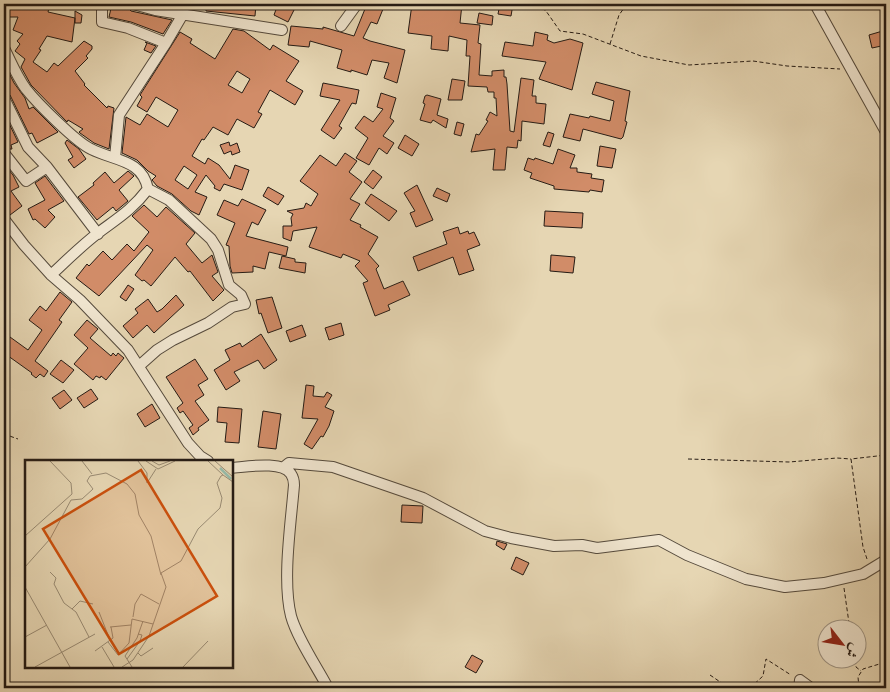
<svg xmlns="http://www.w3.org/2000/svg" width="890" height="692" viewBox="0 0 890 692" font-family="'Gentium Book Plus',Amiri,serif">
  <rect width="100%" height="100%" fill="#e6d6b3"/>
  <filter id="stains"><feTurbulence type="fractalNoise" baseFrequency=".004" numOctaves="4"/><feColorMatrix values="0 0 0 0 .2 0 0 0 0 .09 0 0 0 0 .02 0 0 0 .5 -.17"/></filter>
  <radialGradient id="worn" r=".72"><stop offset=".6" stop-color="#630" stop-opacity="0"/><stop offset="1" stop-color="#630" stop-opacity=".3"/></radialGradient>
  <path fill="#d18c68" stroke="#251b14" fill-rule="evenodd" d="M4,4h46l-2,8 27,6 -3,24 -25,-6 -8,13 2,1 -8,12 14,10 7,-9 4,3 26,-25 8,5v3l-6,7 2,2 -13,13 10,13 -1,1 23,23 1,-2 6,2 -5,41 -15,-6 -14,-10 -1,-1 4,-3 -15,-9 -1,2 -36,-37 -10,-18 4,-8 -10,-8 5,-7 -3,-3 6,-7 -10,-4 5,-13h-13z
    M112,4h14l2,4 3,3 41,9 -9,14 -32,-12 -22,-5z
    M206,4h50l-1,12 -49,-5z
    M278,4h19l-9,18 -14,-7z
    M367,4h18l-8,20 -6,-2 -8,16 7,3 35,9 -8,33 -13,-5 5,-15 -17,-3 -5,15 -16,-5v2l-14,-4 5,-18 -32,-9 -1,6 -21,-2 3,-19 32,3v-2l31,9z
    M412,4h50l-2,19 20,2 -2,18 3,1 -2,31 13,1v-5l12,-1v7h2l1,7 3,47 4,1 7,-54 13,2 -2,16h4v7l10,1 -2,20 -22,-3 -1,20 -3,-1 -1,8 -10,-1 -2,23h-12l2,-21 -24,3 5,-18 3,1 9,-14 -2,-1 4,-8 7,4 -1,-18h-2v-6h-6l-1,-5 -19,-1 2,-30h-4l1,-16 -18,-4 -1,15 -17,-2 1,-13 -24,-3z
    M500,4h13l-2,12 -13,-2z
    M75,11l7,4 -1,8h-6z
    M479,13l14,3 -1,9 -15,-2z
    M233,29l11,2 26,19 3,-5 26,16 -13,20 17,10 -8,14 -25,-15 -12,22 4,2 -8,14 -17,-9 -9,16 -15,-8 -9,13 -2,-1 -10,17 13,8 3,-6 11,7 11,14 5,-14 14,5 -7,20 -18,-6 -4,7 -6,-3 1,-2 -9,-11 -11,17 12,5 -8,18 -8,-4 -19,-17 -15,-8 -5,-6 4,-4 -8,-5 -11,-11 -15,-7 4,-36 14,8 7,-11 21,13 10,-17 -22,-13 -9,15 -10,-6 5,-9 -2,-2 40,-63 12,7 -2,4 25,16zM237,71l13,8 -8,14 -14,-8zM184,166l13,9 -9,14 -13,-9z
    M886,30v15l-14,3 -3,-13z
    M535,32l13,3 -1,5 7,3 16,-4 13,4 -11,47 -33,-11 7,-17 -44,-6 3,-14 28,4z
    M145,42l11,4 -5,7 -7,-3 3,-7z
    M4,63l10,20 11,15 4,11 4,-2 25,25 -21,11 -5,-10 -3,1 -19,-39 -6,-4z
    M452,79l13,2 -3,19h-14z
    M596,82l34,9 -5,30 2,1 -4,15 -2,2 -38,-10 -3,12 -17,-4 7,-23 19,4 1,-2 20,5 4,-20 -22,-7z
    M323,83l36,7 -3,14 -4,-1 -13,23 3,2 -8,11 -13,-9 19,-30 -20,-4z
    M381,93l15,5 -6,20 4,3 -11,15 11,7 -7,11 -8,-6 -10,17 -13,-7 12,-20 -13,-10 9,-12 9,6 10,-13 -6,-2z
    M427,95l14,4 -4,16 11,4 -2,9 -13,-8 -2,3 -11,-3 5,-16 -2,-1 2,-7z
    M4,113l14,29 -7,3 1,4h-2l-6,-3z
    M457,122l7,2 -3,12 -7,-2z
    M548,132l6,2 -4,13 -7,-2z
    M405,135l14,9 -7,12 -14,-8z
    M67,140l12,9 7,10 -12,9 -6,-8 5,-3 -8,-14z
    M229,142l1,4 7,-3 3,9 -8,3 -1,-4 -7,3 -4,-9z
    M600,146l16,3 -4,19 -15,-2z
    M558,149l17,6 -5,13h7v4l15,2 -1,4 13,2 -2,12 -12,-2 -1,2 -35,-3v-3l-24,-8 2,-5 -8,-3 4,-12 6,2 1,-2 18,6z
    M345,153l12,8 -8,11 13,10 -12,17 10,5 -10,16 11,5 -1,2 18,10 -10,17 11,12 -3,3 8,20 19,-8 7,14 -22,10 2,5 -15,6 -12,-33 5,-2 -13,-15 5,-5 -17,-7 -2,4 -32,-11 8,-20 -24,4 -2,10 -8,-3v-12h9l-1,-8 2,-4 -6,-3 17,-3 2,-5 5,3 7,-12 -18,-13 20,-26 16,11z
    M4,164l9,11 6,12 -8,4 11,15 -12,9 -5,-8 4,-3 -5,-9z
    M373,170l9,7 -9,12 -9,-7z
    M128,171l6,5 -15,14 9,11 -12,10 -3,-4 -16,13 -19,-23 16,-12 -1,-2 12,-11 9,11z
    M45,176l19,25 -16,9 7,7 -10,11 -10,-9 -2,1 -5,-11 17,-9 -10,-17z
    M417,185l16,35 -17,7 -6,-14 5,-2 -11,-18z
    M268,187l16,9 -6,9 -15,-9z
    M437,188l13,6 -3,8 -14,-6z
    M371,194l26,17 -8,10 -24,-18z
    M242,199l24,11 -8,15 -6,-3 -6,14 42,11 -2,9 -17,-4 -4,17 -12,-3v6l-21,1 -2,-7 -1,-20 -3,-1 9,-22 -18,-8 7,-15 14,6z
    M144,205l13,12 9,-10 29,26 -9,11 16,19 10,-8 6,17 -6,4 12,14 -11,11 -23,-30 -2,1 -13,-15 -24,29 -7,-6 -2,1 -7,-6 18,-25 -6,-5 -48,51 -23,-18 11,-14 2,2 14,-15 9,9 15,-16 7,7 15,-19 -17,-16z
    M545,211l38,2 -1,15 -38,-2z
    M458,227l2,7 8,-3 1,3 5,-2 6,13 -13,5 7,20 -15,5 -6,-18 -35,14 -5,-14 34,-13 -4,-12z
    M551,255l24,2 -2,16 -23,-2z
    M282,256l13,3v3l11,1 -1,10 -26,-5z
    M128,285l6,4 -8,12 -6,-4z
    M60,292l12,10 -13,18 3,2 -27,39 13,10 -4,6 -4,-3 -4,4 -5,-4 1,-1 -28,-20v-6l6,-10 18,13 14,-20 -13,-10 11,-14 6,5z
    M176,295l8,10 -30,28 -7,-8 -14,13 -10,-12 15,-13 -3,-4 13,-10 9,13 5,-3z
    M272,297l10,31 -14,5 -7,-20 -2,1 -3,-14z
    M87,320l11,9 -8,9 21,18 2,-3 3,3 2,-3 6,5 -18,22 -5,-4 -1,2 -4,-2 -3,4 -19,-16 14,-16 -14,-13z
    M341,323l3,12 -15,5 -4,-12z
    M302,325l4,11 -16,6 -4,-11z
    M261,334l16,26 -13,9 -6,-9 -24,12 6,9 -14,9 -12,-20 16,-10 -5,-10 15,-7 2,4z
    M195,359l13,20 -10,6 6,10 -9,6 14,19 -11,8 1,2 -6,5 -4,-7 4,-3 -10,-14 -3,2 -3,-5 6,-5 -17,-26z
    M61,360l13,10 -11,13 -13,-9z
    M306,385l8,1 -1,10 11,1 3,-5 5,3 -7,12 9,4 -5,15 -6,11 -2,-1 -9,13 -8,-5 14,-25 -16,-1z
    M91,389l7,10 -14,9 -7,-10z
    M64,390l8,10 -12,9 -8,-11z
    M152,404l8,14 -15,9 -8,-13z
    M218,407l24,2 -3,34 -14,-1 2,-19 -10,-1z
    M263,411l18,3 -5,35 -18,-2z
    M402,505l21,1 -1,17 -21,-1z
    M497,541l10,3 -3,6 -8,-5z
    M516,557l13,6 -6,12 -12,-6z
    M472,655l11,6 -7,12 -11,-6z"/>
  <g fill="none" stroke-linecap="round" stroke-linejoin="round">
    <g stroke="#554a3c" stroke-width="12">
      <path id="street" d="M102,4v18l26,6 38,15
        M133,4l22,6 127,20
        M815,4l71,128
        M341,26l16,-22
        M4,48c7,14 13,29 22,41 11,14 50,53 65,60 23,12 51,10 57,40 -16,21 -30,29 -50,44 -17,13 -32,28 -47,42
        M4,98l24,49 19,20 51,67
        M4,153l22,28 21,-14
        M115,158l4,-43 47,-72 17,-29
        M4,219l20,26 27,30 29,25 48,50 60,93 12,13 8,5
        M139,366l18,-16 16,-10 35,-17 24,-16 13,-3 -4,-9 -12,-10 -11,-35 -7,-11 -42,-39 -21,-11
        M284,467l5,-4 44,4 90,31 62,33 26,7 43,8 28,-1 15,3 62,-8 28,15 59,24 39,8 39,-4 39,-9 23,-14
        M231,468c15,-1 51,-8 60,6 2,3 3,8 3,11 -3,38 -12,95 -3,131 6,22 26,51 37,72
        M799,688l1,-8 11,8"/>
    </g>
    <path stroke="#251b14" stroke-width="1" stroke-dasharray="4 2.5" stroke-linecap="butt" d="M537,4l9,7 14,20 23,3 58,22 48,9 64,-4 34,5 53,3
      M610,44l9,-29 8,-11
      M4,434l14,5
      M688,459l101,3 48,-4 14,1
      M867,559l-4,-12 -12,-88 35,-4
      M844,588l6,42
      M855,660l1,7 5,4
      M710,675l19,13
      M750,688l13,-12 3,-17 25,16
      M859,688l-1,-11 5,-8 23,-7"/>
    <use href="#street" stroke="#efe4ce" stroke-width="10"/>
  </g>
  <g transform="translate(25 460)">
    <rect width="208" height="208" fill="#e6d6b3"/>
    <path fill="none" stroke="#97baa8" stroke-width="2.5" d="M195,8l11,11"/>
    <path fill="none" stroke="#998b73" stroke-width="1" d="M57,1l10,13M113,1l9,12v10M121,1l12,8 17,-8M127,1l7,4 11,-4M183,1l15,14M190,1l18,16M122,23l9,-14M0,76l47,-42 -1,-11 -21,-22M0,107l25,-28 21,-39 11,-1 11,-10 -6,-8 3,-5 16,-3 21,11 8,10 4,21 12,21 10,39M25,112l6,6 -2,6 10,19 12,9 13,25M0,127l45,80M47,149l8,-8 13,3M74,152l11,28M108,157l2,-13 6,-10 18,10M85,167l21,-2M0,177l22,-12M83,182l10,13 11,-12 3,-24 21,5M77,187l12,20M70,191l18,-13 -2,-11M113,193l3,3 12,-8M102,199l13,-18 2,-6 -4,-1M10,207l60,-33M97,207l11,-7 16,-24 17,-49 -5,-14 20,-12 17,-32 22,-21 2,-10 -5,-15 4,-7 2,-1 10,7M107,207l-7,-11 12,-18 6,-17M158,207l25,-26"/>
    <path fill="#cb500d" fill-opacity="0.15" stroke="#cb500d" stroke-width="2.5" d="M116,10l76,126 -98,58 -76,-125z"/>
    <rect width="208" height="208" fill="none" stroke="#251b14" stroke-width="2.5"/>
  </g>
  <rect width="890" height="692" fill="none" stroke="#e6d6b3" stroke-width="20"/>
  <rect x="5" y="5" width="880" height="682" fill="none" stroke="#251b14" stroke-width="2.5"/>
  <rect x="10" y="10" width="870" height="672" fill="none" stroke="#251b14"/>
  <g transform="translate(842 644) rotate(121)"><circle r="24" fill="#efe4ce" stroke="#9e9484"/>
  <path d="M0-4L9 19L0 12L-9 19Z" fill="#8f2418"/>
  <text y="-8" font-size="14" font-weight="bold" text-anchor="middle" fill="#251b14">ش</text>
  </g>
  <rect width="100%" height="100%" filter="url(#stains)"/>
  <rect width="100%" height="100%" fill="url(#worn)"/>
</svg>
